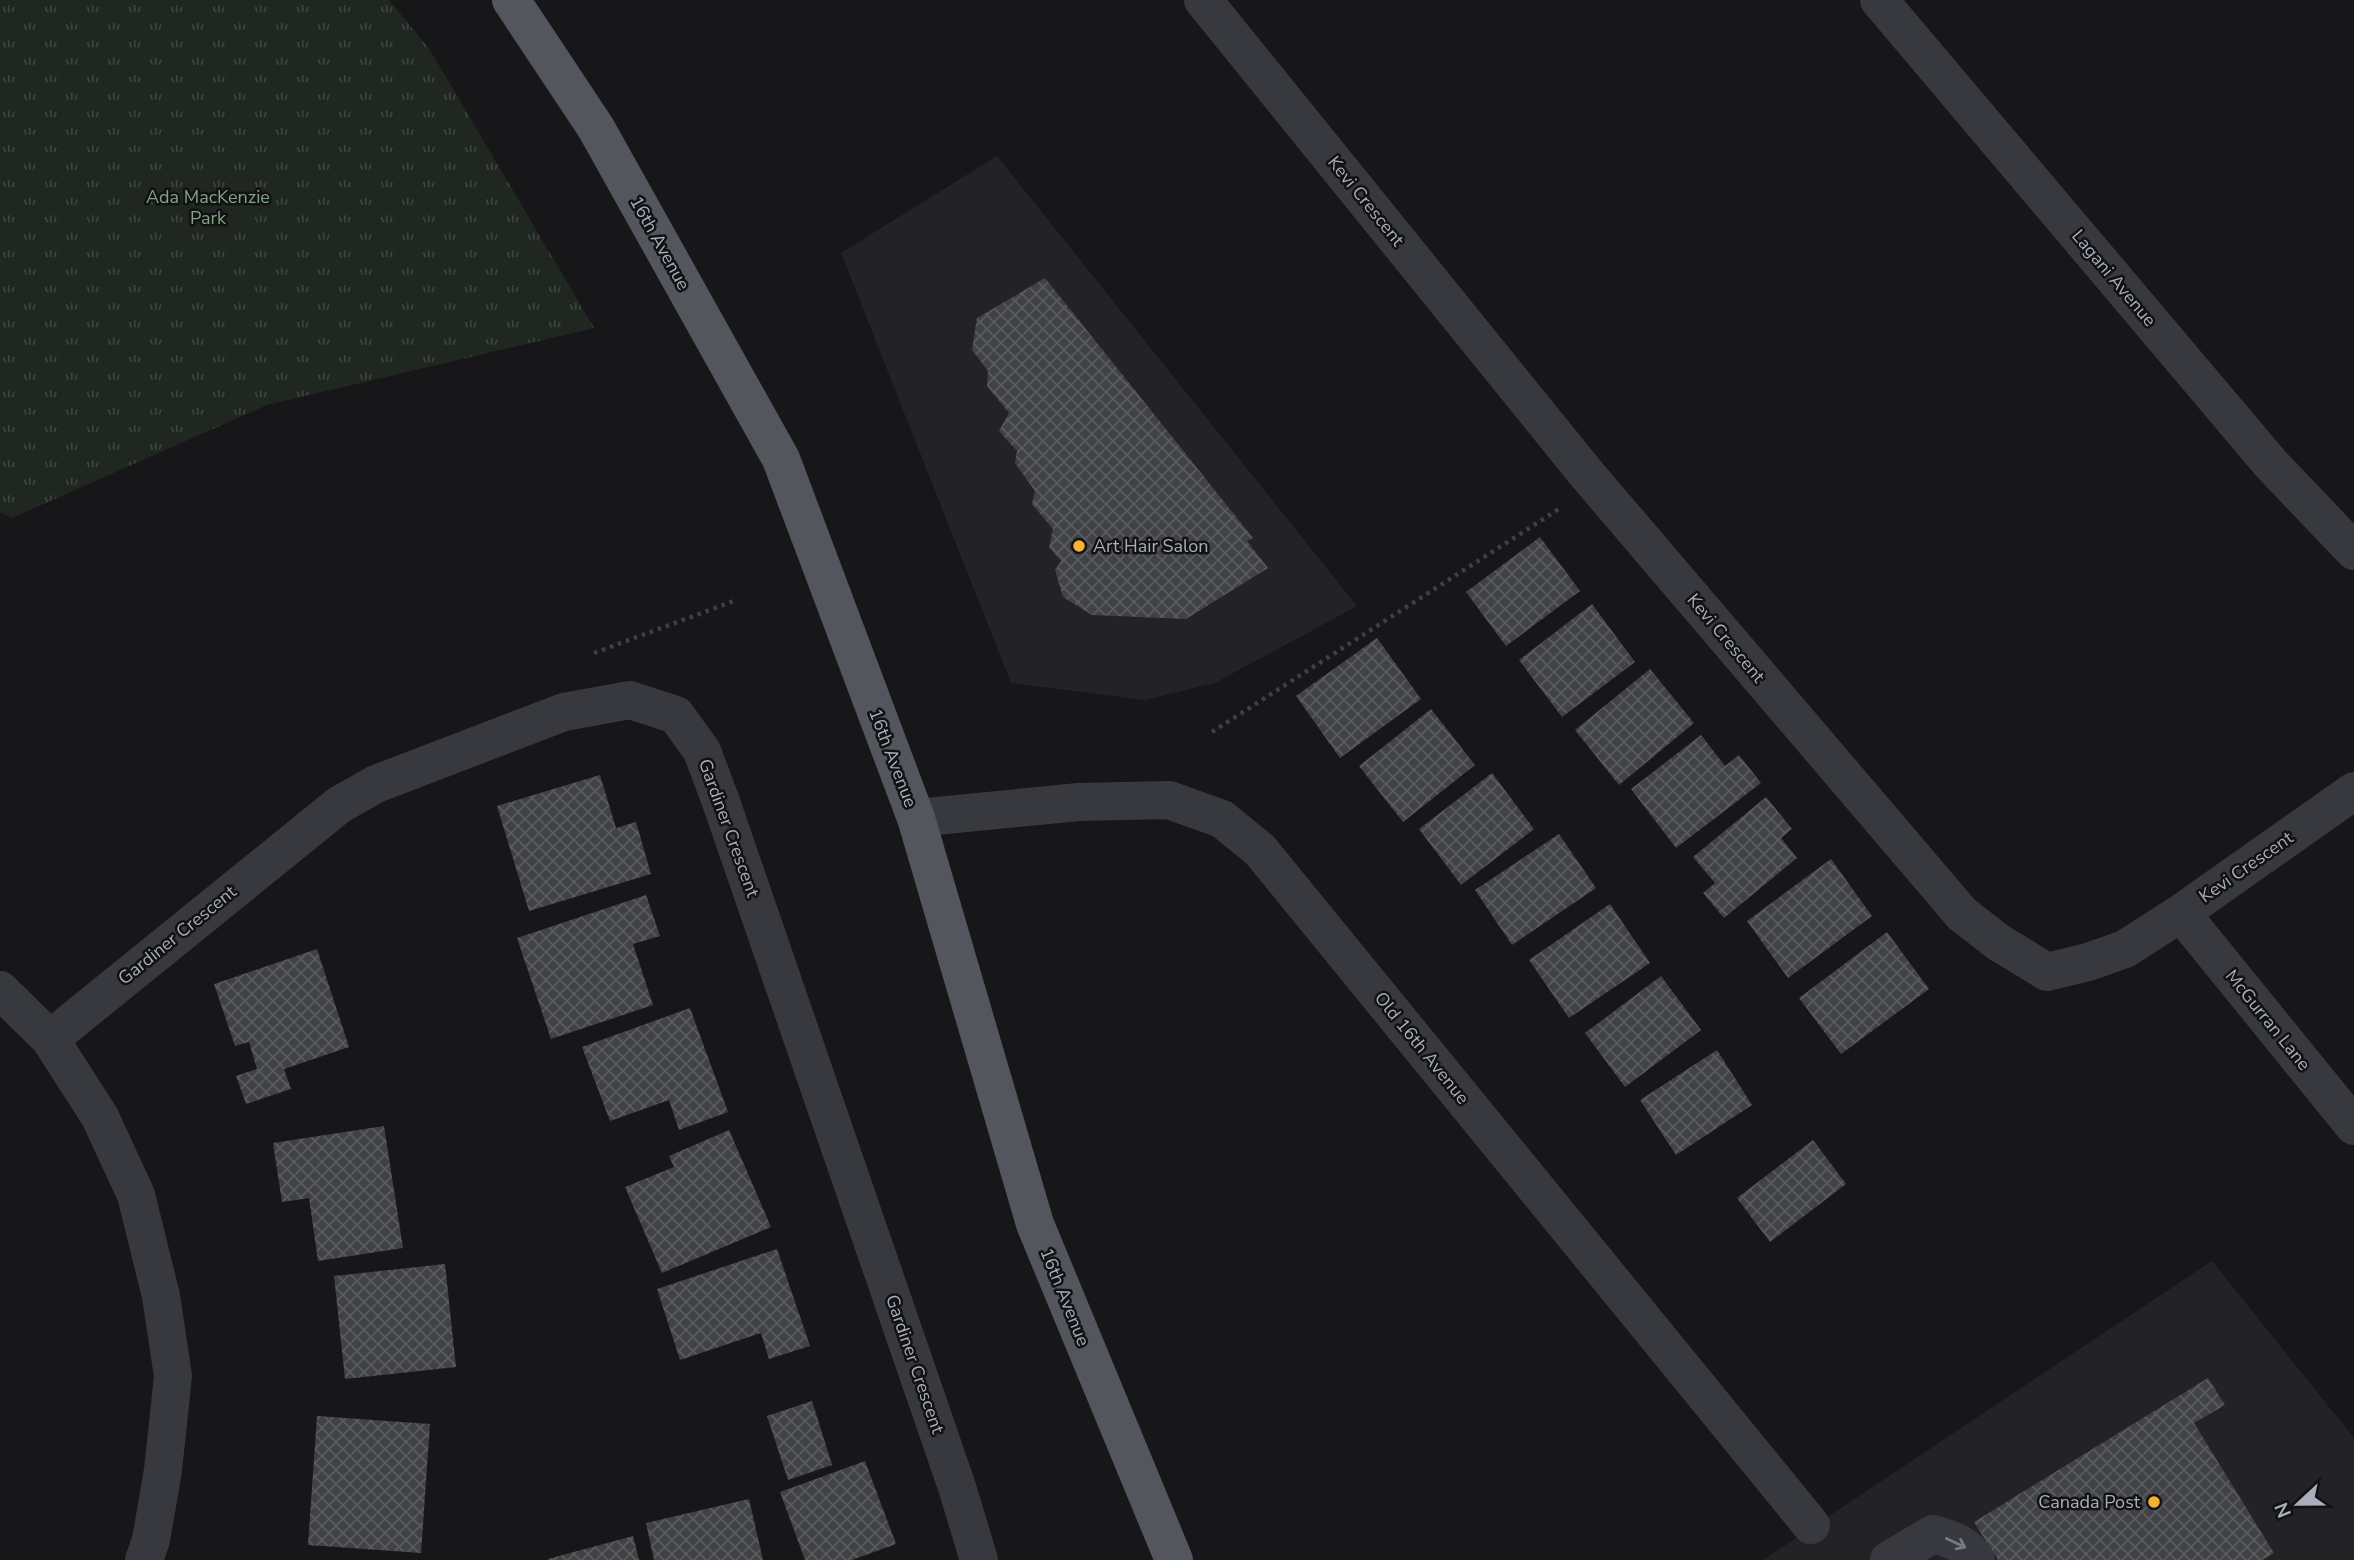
<svg xmlns="http://www.w3.org/2000/svg" width="2354" height="1560" viewBox="0 0 2354 1560" font-family="'Nunito Sans',sans-serif">
  <defs>
    <pattern id="park-tufts" width="24" height="20" patternUnits="userSpaceOnUse" patternTransform="scale(1.75)"><rect width="24" height="20" fill="#1f2720"/><path d="M3 7l-1-3M5 7V3M7 7l1-3M15 17l-1-3M17 17v-4M19 17l1-3" fill="none" stroke="#3d443e"/></pattern>
    <pattern id="building-cross-hatch" width="8" height="8" patternUnits="userSpaceOnUse" patternTransform="scale(1.75)"><rect width="8" height="8" fill="#414246"/><path d="M0 0l8 8M0 8l8-8" fill="none" stroke="#5a5b5f"/></pattern>
  </defs>
  <rect width="100%" height="100%" fill="#171719"/>
  <path fill="#232326" d="M997,156l360,450 -142,77 -70,17 -134,-17 -170,-430z
    M2212,1261l142,177v122h-591z"/>
  <path fill="url(#park-tufts)" d="M0,0h389l41,50 164,278 -327,77 -255,113 -12,-6z"/>
  <path fill="url(#building-cross-hatch)" d="M1045,278l208,260 -6,3 21,27 -82,51 -94,-4 -29,-18 -8,-27 6,-9 -12,-14 4,-18 -21,-25 3,-13 -20,-28 2,-12 -18,-20 10,-18 -22,-27 1,-15 -16,-21 5,-32z
    M1540,537l40,54 -74,55 -40,-54z
    M1592,604l43,58 -73,55 -43,-57z
    M1377,638l44,61 -81,59 -44,-62z
    M1650,669l44,54 -75,62 -44,-55z
    M1431,709l44,56 -72,57 -44,-56z
    M1701,735l24,31 14,-11 22,28 -85,65 -45,-59z
    M1492,773l42,56 -73,56 -42,-56z
    M600,775l16,53 20,-6 15,52 -122,37 -32,-105z
    M1766,797l26,32 -11,9 16,20 -73,60 -21,-25 12,-10 -22,-26z
    M1559,834l37,54 -84,57 -37,-55z
    M1831,859l41,57 -84,62 -41,-57z
    M646,895l14,41 -27,8 20,61 -102,34 -34,-101z
    M1610,904l40,59 -81,55 -40,-58z
    M1887,932l42,57 -88,65 -42,-56z
    M317,949l32,98 -65,22 7,20 -45,15 -10,-28 21,-7 -8,-27 -14,4 -21,-62z
    M1661,976l40,54 -76,57 -40,-54z
    M690,1008l38,104 -49,18 -10,-30 -59,21 -28,-74z
    M1717,1050l35,55 -76,50 -36,-55z
    M384,1126l19,122 -85,13 -9,-63 -27,4 -9,-59z
    M729,1130l42,97 -109,46 -37,-86 49,-20 -5,-11z
    M1813,1140l33,44 -76,58 -33,-44z
    M777,1249l33,97 -41,13 -8,-26 -81,27 -23,-71z
    M445,1264l11,103 -111,12 -11,-103z
    M2208,1378l17,27 -31,18 80,130 -12,7h-264l-24,-38z
    M812,1401l20,64 -44,15 -21,-64z
    M317,1416l113,8 -9,129 -113,-8z
    M865,1461l31,83 -44,16h-47l-25,-68z
    M749,1499l14,61h-109l-8,-37z
    M633,1536l6,24h-91v-1z"/>
  <g fill="none" stroke-linecap="round" stroke-linejoin="round">
    <path stroke="#3e4045" stroke-width="4.5" stroke-dasharray="3.5 5" stroke-linecap="butt" d="M594,653l140,-52
      M1212,732l350,-225"/>
    <path stroke="#38393e" stroke-width="38" d="M1203,0l382,472 377,442 36,28 49,30 41,-10 37,-13 56,-36 173,-122
      M1879,0l392,464 83,87
      M916,818l163,-16 90,-2 53,19 38,31 551,675
      M2181,913l173,213
      M0,990l50,49 50,78 36,78 25,101 12,80 -10,94 -12,70 -7,20
      M50,1039l289,-234 37,-21 188,-72 66,-12 46,15 26,36 19,51 236,685 22,73
      M1889,1560l44,-26c18,5 34,10 43,26"/>
    <path stroke="#54565d" stroke-width="38" d="M511,0l85,128 185,331 135,359 119,406 139,336"/>
  </g>
  <defs><path id="oneway-shaft" d="M-6 0H5M1.5-3L5.5 0L1.5 3" fill="none" stroke-width="1.6" stroke-linecap="round" stroke-linejoin="round" transform="scale(1.75)"/></defs>
  <use stroke="#767982" href="#oneway-shaft" transform="translate(1956 1543) rotate(25)"/>
  <g fill="#fab22e" stroke="#121214" stroke-width="2.5">
    <circle cx="1079" cy="546" r="7"/>
    <circle cx="2154" cy="1502" r="7"/>
  </g>
  <g text-anchor="middle" stroke-width="5" stroke-linejoin="round" paint-order="stroke">
    <g font-size="18" fill="#7fa581" stroke="#121214">
      <text x="208" y="203">Ada MacKenzie<tspan x="208" dy="21">Park</tspan></text>
    </g>
    <g font-size="18" fill="#a8aeba" stroke="#121214">
      <text transform="translate(1366 201) rotate(51)" y="6">Kevi Crescent</text>
      <text transform="translate(660 243) rotate(61)" y="6">16th Avenue</text>
      <text transform="translate(2114 278) rotate(50)" y="6">Lagani Avenue</text>
      <text transform="translate(1726 638) rotate(50)" y="6">Kevi Crescent</text>
      <text transform="translate(893 758) rotate(69)" y="6">16th Avenue</text>
      <text transform="translate(729 828) rotate(70)" y="6">Gardiner Crescent</text>
      <text transform="translate(2246 867) rotate(-35)" y="6">Kevi Crescent</text>
      <text transform="translate(177 935) rotate(-39)" y="6">Gardiner Crescent</text>
      <text transform="translate(2268 1020) rotate(51)" y="6">McGurran Lane</text>
      <text transform="translate(1422 1048) rotate(51)" y="6">Old 16th Avenue</text>
      <text transform="translate(1065 1297) rotate(68)" y="6">16th Avenue</text>
      <text transform="translate(915 1364) rotate(71)" y="6">Gardiner Crescent</text>
    </g>
    <g font-size="18" fill="#a8aeba" stroke="#121214" text-anchor="start">
      <text x="1093" y="552">Art Hair Salon</text>
      <text x="2140" y="1508" text-anchor="end">Canada Post</text>
    </g>
  </g>
  <g transform="translate(2298 1504) rotate(248)" stroke="#121214" stroke-width="5" paint-order="stroke">
  <path d="M0-5L12 26L0 18L-12 26Z" fill="#a8aeba"/>
  <text y="-10" font-size="19" font-weight="bold" text-anchor="middle" fill="#a8aeba">N</text>
  </g>
</svg>
